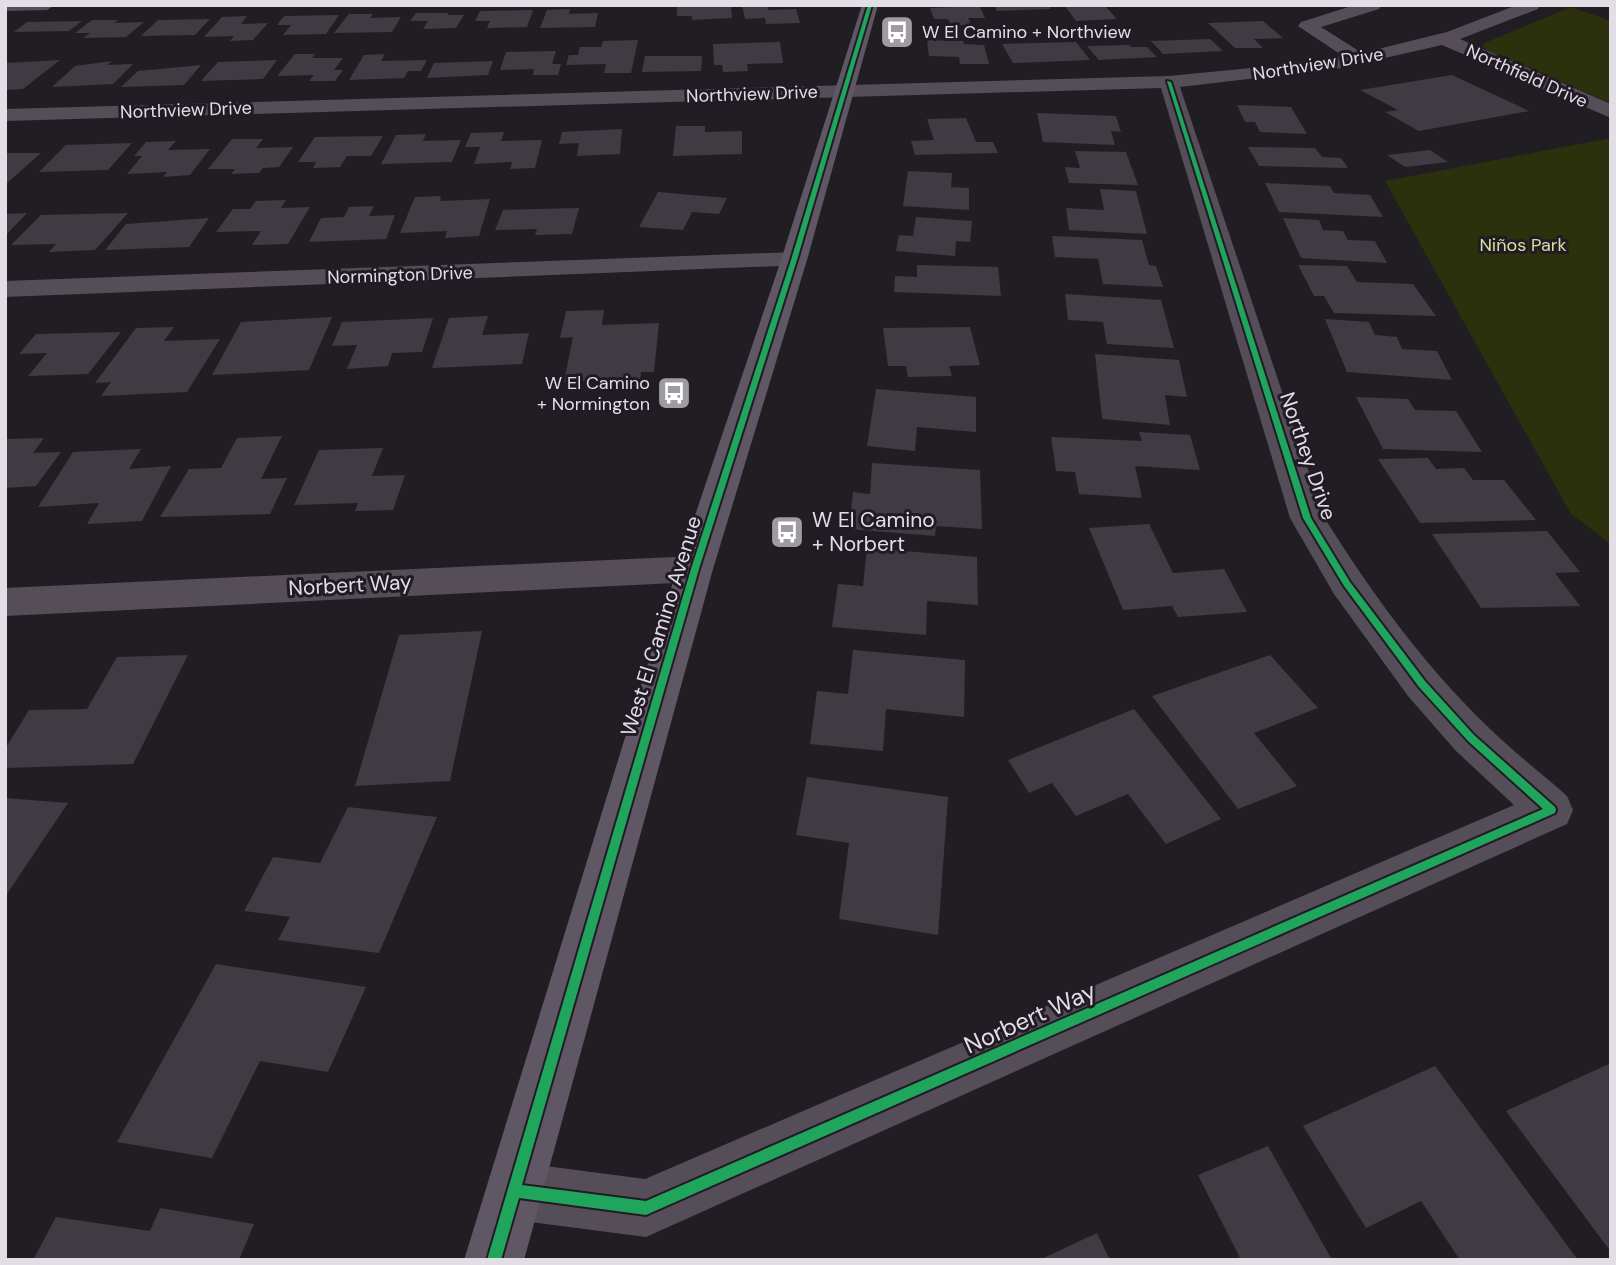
<svg xmlns="http://www.w3.org/2000/svg" width="1616" height="1265" viewBox="0 0 1616 1265" font-family="'DM Sans',sans-serif">
  <rect width="100%" height="100%" fill="#211e23"/>
  <path fill="#2b310c" d="M1571,7l40,14v82l-123,-52 -6,-5 5,-4z
    M1611,138v406l-40,-30 -186,-333z"/>
  <path fill="#403a43" d="M742,5h25l1,5 28,-1 4,14 -34,1 -1,-6 -20,1z
    M954,5h25l6,13h-17l3,7h-20l-3,-6h-14l-4,-11 25,-1z
    M994,5h54l3,4 -54,2z
    M1064,5h40l13,14 -41,2z
    M731,6l1,12 -40,2v-4h-15v-9z
    M570,9l-1,5 29,-1 -3,14 -55,1 7,-18z
    M533,10l-6,17 -40,1 3,-7h-15l5,-10z
    M416,13h33l-2,2h17l-8,13 -33,1 5,-8h-18z
    M349,14h24l-3,4 31,-1 -9,15 -58,1z
    M339,15l-13,19 -43,1 8,-10h-14l7,-9z
    M247,16l-6,8 27,-1 -15,17 -23,1 4,-5 -30,1 18,-20z
    M210,19l-15,16 -54,1 17,-16z
    M92,20h26l-4,3 30,-1 -18,15 -43,1 7,-5h-15z
    M82,21l-13,10 -55,1 13,-10z
    M1263,21l20,17 -29,1 9,9h-28l-27,-25z
    M1210,39l13,12 -60,3 -12,-13z
    M638,40l-7,33h-27l2,-9 -40,1 3,-10h9l2,-8h21l2,-6z
    M927,40l36,1 1,3 20,1 5,19h-29l-1,-7 -30,-1z
    M780,42l3,21 -36,1 1,7 -25,1 -1,-7h-8l-1,-21z
    M1076,42l14,18 -77,3 -11,-19z
    M1129,45l2,2h16l10,10 -58,3 -12,-14z
    M556,51l-4,13h9l-3,11h-25l1,-6 -34,1 6,-18z
    M295,54h20l-3,4h31l-9,12h9l-8,11h-26l5,-6 -37,1z
    M385,54l-4,7 46,-1 -6,11h-13l-4,7 -55,2 15,-25z
    M645,56h57l-1,15 -59,1z
    M60,60l-37,29 -18,1v-27z
    M277,60l-14,19 -62,2 17,-19z
    M112,61l-5,4 26,-1 -20,20 -61,3 23,-21z
    M493,61l-5,14 -61,3 7,-15z
    M201,65l-17,20 -63,2 17,-16z
    M1452,75l77,36 -110,20 -34,-19 13,-2 -38,-20z
    M1237,105l54,2 16,27 -47,-2 -5,-10h-10z
    M1037,113l79,3 5,16 -10,-1 4,14 -72,-3z
    M966,118l10,24h17l5,11 -83,2 -4,-14 23,-1 -7,-21z
    M676,126h29v6l37,-1v23l-69,2z
    M622,129l-2,25 -43,2 2,-13 -20,1 3,-12z
    M504,132l-3,9 41,-1 -7,28 -25,1 2,-7 -38,2 6,-17h-15l6,-14z
    M426,134l-3,7 38,-1 -9,22 -71,2 15,-29z
    M383,136l-12,20h-24l-7,11 -27,1 3,-6h-18l17,-25z
    M232,139h31l-7,9 37,-1 -14,20 -16,1 -4,5 -28,1 4,-5h-27z
    M176,141l-8,9 42,-1 -20,26 -27,2 4,-5 -40,2 15,-18h-8l12,-14z
    M132,143l-24,27 -69,2 27,-27z
    M1248,147l67,1 7,9 19,1 7,10 -89,-2z
    M1430,150l18,12 -43,5 -18,-12z
    M1075,151l51,1 12,33 -69,-2 -4,-16 15,1z
    M5,153h36l-36,32z
    M908,171l44,2 -1,14 18,1v22l-66,-4z
    M1265,183l65,3 4,7 36,2 13,22 -104,-5z
    M1100,189l36,2 11,43 -78,-4 -3,-22 38,2z
    M658,192l69,6 -8,16 -27,-2 -9,18 -44,-3z
    M441,196l-1,5 50,-2 -11,37 -34,2 2,-7 -47,2 15,-36z
    M286,200l-5,8 29,-1 -22,37 -36,1 9,-14 -45,1 17,-23h17l6,-8z
    M374,206l-5,10 26,-1 -9,24 -77,3 12,-24 23,-1 5,-10z
    M579,208l-7,26 -37,1 2,-6 -42,1 8,-20z
    M27,213l-22,23v-22z
    M128,213l-33,37 -46,2 7,-8 -45,1 30,-30z
    M916,217l56,4 -2,21 -14,-1 -1,15 -59,-5 3,-16 14,1z
    M209,218l-20,29 -84,3 21,-26z
    M1283,218l36,2 4,10 20,1 5,9 27,1 12,22 -86,-5z
    M1052,236l90,4 7,25 7,1 7,21 -60,-3 -5,-25 -43,-2z
    M917,265l81,2 3,29 -107,-4 1,-16 22,1z
    M1298,265l49,1 10,16 56,2 23,32 -102,-3 -10,-17h-10z
    M1065,294l96,6 13,48 -67,-4 -4,-22 -35,-2z
    M604,310l-2,15 57,-2 -5,49h-13l-1,8 -76,2 9,-45 -13,1 6,-27z
    M488,316l-6,19 47,-2 -7,31 -90,4 17,-50z
    M332,317l-23,53 -97,5 29,-53z
    M433,318l-11,34 -30,1 -4,13 -41,3 10,-24 -25,1 10,-24z
    M1325,319l44,3 6,13 22,2 5,12 35,2 15,29 -105,-8z
    M174,327l-10,14 56,-2 -33,53 -86,4 10,-14 -16,1 41,-55z
    M970,327l10,38 -31,1 3,10 -44,1 -2,-11h-18l-5,-38z
    M121,332l-33,42 -60,2 19,-23 -28,1 17,-20z
    M1095,354l84,6 8,37 -22,-2 5,30 -68,-6z
    M876,389l100,8v35l-59,-5 -2,24 -48,-5z
    M1356,397l52,2 7,11 41,1 26,41 -99,-3z
    M1139,432l51,3 10,35 -65,-4 7,32 -63,-4 -4,-22 -19,-1 -5,-34 91,4z
    M282,436l-21,43 26,-1 -17,36 -110,3 29,-48 32,-1 16,-30z
    M44,438l-11,15 28,-1 -25,34 -31,2v-49z
    M383,448l-11,28 33,-1 -12,35 -38,1 3,-8 -64,2 25,-55z
    M141,449l-12,20 42,-3 -29,55 -55,3 12,-21 -61,4 35,-55z
    M1428,458l8,11 28,-1 9,12h31l32,40 -116,3 -42,-64z
    M872,463l108,7 2,59 -46,-3 -1,10 -86,-7 4,-37 17,2z
    M1149,524l24,49 51,-4 23,43 -69,5 -6,-11 -49,4 -34,-82z
    M1547,531l33,41 -25,1 25,33 -99,2 -49,-74z
    M867,548l110,9 1,48 -51,-4 -1,34 -94,-8 6,-43 25,2z
    M482,631l-32,150 -95,5 44,-151z
    M853,650l112,10 -1,57 -78,-8 -3,42 -73,-7 7,-53 31,3z
    M188,655l-55,109 -128,4v-19l24,-39 58,-1 30,-52z
    M1270,655l48,53 -64,25 43,53 -59,23 -86,-113z
    M1134,709l87,110 -55,25 -38,-50 -52,22 -24,-33 -23,10 -21,-33z
    M807,777l141,20 -10,138 -99,-16 10,-76 -53,-8z
    M5,798l63,5 -63,94z
    M348,807l89,10 -58,136 -101,-13 12,-23 -46,-6 29,-54 47,6z
    M216,964l150,23 -38,85 -68,-11 -48,97 -95,-16z
    M1611,1063v189l-105,-141z
    M1435,1066l143,194h-118l-39,-59 -55,27 -63,-102z
    M1268,1146l64,114h-91l-43,-85z
    M160,1208l94,16 -15,36h-206l23,-43 94,14z
    M1097,1233l13,27h-71z"/>
  <g fill="none" stroke-linecap="round" stroke-linejoin="round">
    <path fill="#554e59" fill-rule="evenodd" d="M5,5h50l-8,5 -42,1z
      M1355,5h26l-2,4 -58,18 41,26 85,-21 70,-27h23l-2,4 -78,30 151,65v14l-169,-73 -101,23 -161,19 144,430c46,74 99,147 162,208 25,25 54,47 81,71l6,14 -6,14 -921,413 -131,-17 -20,-9 -9,-20 9,-20 20,-9 130,17 869,-374 -58,-54 -48,-55 -74,-102 -44,-76 -129,-430 -1156,33v-12l1164,-33 103,-10 71,-10 -45,-30 3,-4z
      M794,252l9,3 4,5 -4,5 -798,32v-16z
      M695,556l13,4 5,9 -5,9 -13,4 -690,34v-28z"/>
    <path fill="#605764" fill-rule="evenodd" d="M862,5h16l-71,255 -94,309 -189,691h-60l213,-691 104,-309z"/>
    <g stroke="#221b26" stroke-width="4">
      <path id="cycleway" d="M868,5h4l-75,255 -98,309 -177,616 124,16 897,-392 -75,-68 -49,-54 -75,-101 -41,-68 -136,-437 4,1 140,436 39,64 75,99 49,54 81,72 1,3 -1,3 -909,402 -127,-17 -18,62h-14l204,-691 100,-309z"/>
    </g>
    <use href="#cycleway" fill="#20a55d" fill-rule="evenodd"/>
  </g>
  <defs>
    <g id="bus-square" transform="scale(1.75)"><rect x="-9" y="-9" width="18" height="18" rx="4" fill="#9f9ba2" stroke="#221b26"/><path d="M-5-6H5V4H4V6H2V4H-2V6H-4V4H-5ZM-3.5-4V0h7V-4ZM-3.5 1.2v1.5H-2V1.2ZM2 1.2v1.5H3.5V1.2Z" fill="#fff"/></g>
  </defs>
  <g fill-rule="evenodd">
    <use href="#bus-square" x="897" y="32"/>
    <use href="#bus-square" x="674" y="393"/>
    <use href="#bus-square" x="787" y="532"/>
  </g>
  <g text-anchor="middle" stroke-width="6" stroke-linejoin="round" paint-order="stroke">
    <g font-size="18" fill="#e3dee6" stroke="#221b26" text-anchor="start">
      <text x="922" y="38">W El Camino + Northview</text>
      <text x="650" y="389" text-anchor="end">W El Camino<tspan x="650" dy="21">+ Normington</tspan></text>
    </g>
    <g font-size="18" fill="#e3dee6" stroke="#221b26">
      <text transform="translate(1318 64) rotate(-9)" y="6">Northview Drive</text>
      <text transform="translate(1527 76) rotate(24)" y="6">Northfield Drive</text>
      <text transform="translate(752 94) rotate(-2)" y="6">Northview Drive</text>
      <text transform="translate(186 110) rotate(-2)" y="6">Northview Drive</text>
      <text transform="translate(400 275) rotate(-2)" y="6">Normington Drive</text>
    </g>
    <g font-size="18" fill="#d1e399" stroke="#221b26">
      <text x="1523" y="251">Niños Park</text>
    </g>
    <g font-size="21" fill="#e3dee6" stroke="#221b26">
      <text transform="translate(1308 456) rotate(71)" y="7">Northey Drive</text>
      <text transform="translate(350 585) rotate(-3)" y="7">Norbert Way</text>
      <text transform="translate(661 626) rotate(-73)" y="7">West El Camino Avenue</text>
    </g>
    <g font-size="21" fill="#e3dee6" stroke="#221b26" text-anchor="start">
      <text x="812" y="527">W El Camino<tspan x="812" dy="24">+ Norbert</tspan></text>
    </g>
    <g font-size="24" fill="#e3dee6" stroke="#221b26">
      <text transform="translate(1030 1018) rotate(-24)" y="8">Norbert Way</text>
    </g>
  </g>
  <rect width="1616" height="1265" fill="none" stroke="#e3dee6" stroke-width="14"/>
</svg>
